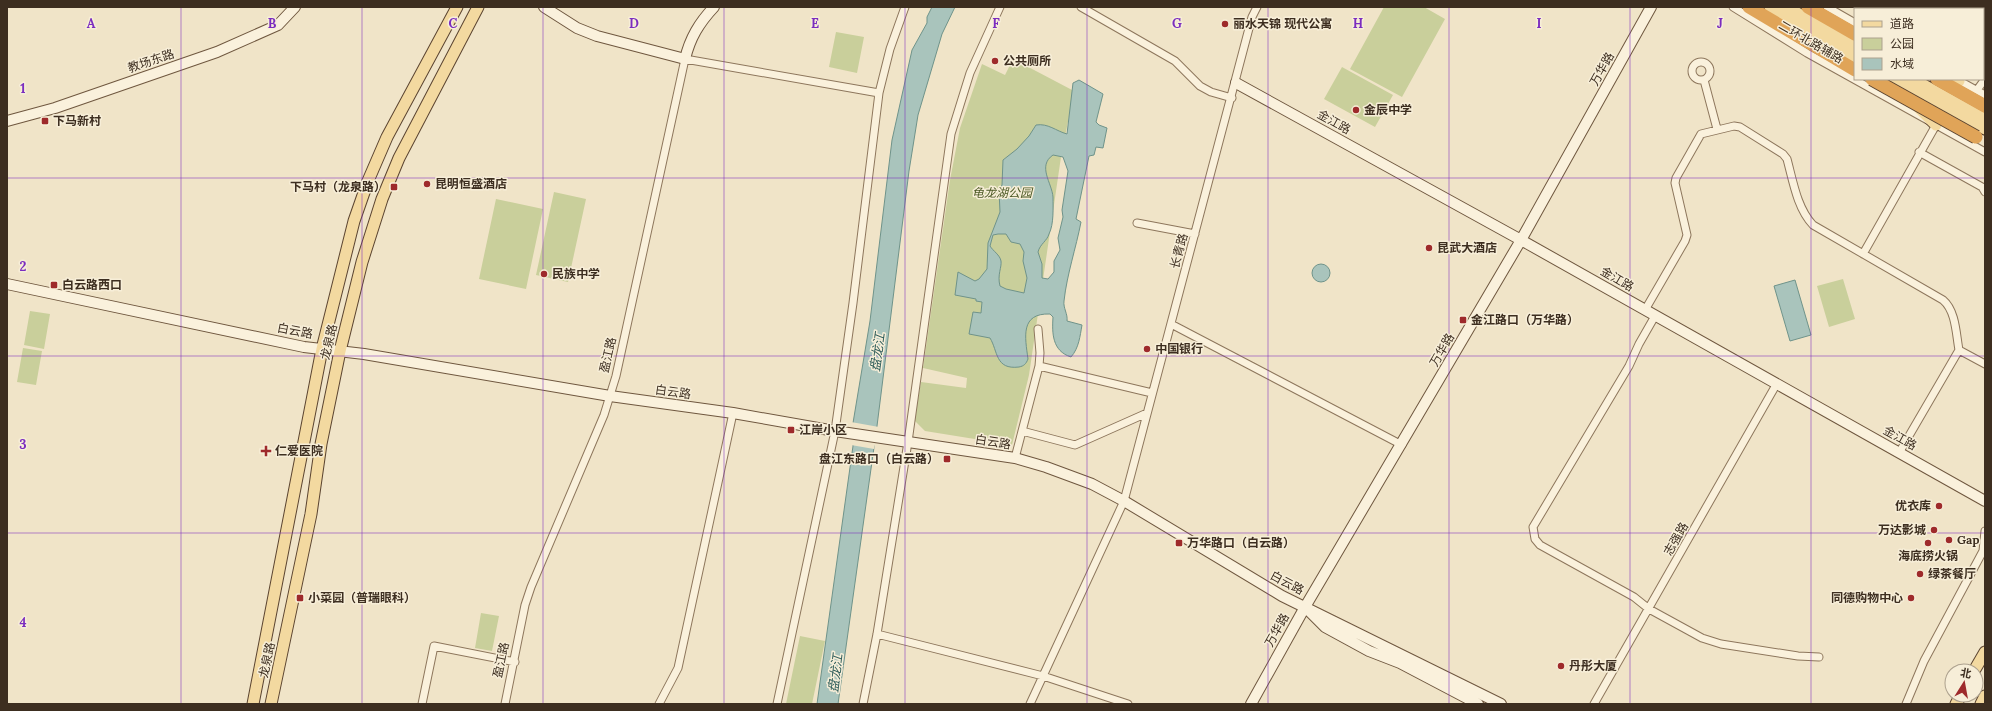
<svg xmlns="http://www.w3.org/2000/svg" width="1992" height="711" viewBox="0 0 1992 711" font-family="Lora,'Noto Sans SC',serif">
  <rect width="100%" height="100%" fill="#f0e4c8"/>
  <path fill="#c9cf9b" d="M1384,7h40l21,12 -43,78 -52,-28z
    M836,32l28,5 -7,36 -28,-6z
    M1013,59l61,32 -13,66 -32,218 -17,70 -87,-14 -11,-11 7,-38 45,6 1,-10 -44,-10 27,-188 10,-52 22,-64 23,11z
    M1342,67l51,28 -18,32 -51,-28z
    M554,192l32,7 -18,83 -32,-7z
    M496,199l47,10 -17,80 -47,-10z
    M1843,279l12,40 -26,8 -12,-41z
    M30,311l20,3 -6,35 -20,-4z
    M23,348l19,3 -6,34 -19,-3z
    M481,613l18,3 -7,35 -17,-3z
    M800,636l25,5 -13,63h-26z"/>
  <path fill="#a9c4bc" stroke="#6f938a" fill-rule="evenodd" d="M932,7h23l-13,27 -24,81 -9,56 -32,255 -39,278h-21l36,-258v-23l17,-102 22,-181 20,-90 15,-27v-6z
    M1079,80l24,14 -7,28 3,3 8,3 -4,20 -7,-1 -2,8 -5,1 -13,63 5,3c-5,26 -14,52 -17,79 -1,7 4,13 3,20l15,4c-2,11 -3,23 -11,32 -19,-6 -19,-24 -18,-40l-3,-3c-30,-1 -25,23 -22,45 -2,5 -4,7 -9,8 -24,3 -21,-16 -29,-29l-21,-4 4,-22 8,1 1,-11 -6,-1v-2l-21,-4 3,-23 17,9 4,-2 8,-10 1,-26 12,-31 -1,-22 3,-5 1,-25 14,-11 12,-13 7,-11c12,-2 20,6 31,9l6,-51zM1053,155l10,2 5,14 -6,39 1,7 -5,21 2,12 -6,11v11l-6,7 -6,-1v-14l-4,-12c2,-8 9,-11 11,-18 5,-10 4,-26 4,-37 -1,-14 -16,-31 0,-42zM998,234h8l5,8 9,2 4,8 -1,9 4,17 -3,15 -18,-4 -6,-3c-3,-11 2,-19 1,-25 -1,-6 -8,-10 -11,-15l3,-11z
    M1312 273a9 9 0 1 1 18 0a9 9 0 1 1-18 0Z
    M1795,280l16,55 -21,6 -16,-55z"/>
  <path fill="#f0e4c8" d="M851,422l28,5 -5,22 -23,-4z"/>
  <g fill="none" stroke-linecap="round" stroke-linejoin="round">
    <g stroke="#8d765c" stroke-width="9">
      <path id="street" d="M1081,7l94,54 25,25 11,6 21,6
        M1733,7l74,46 178,99
        M1827,7l28,16
        M1692 71a9 9 0 1 1 18 0a9 9 0 1 1-18 0Z
        M1956,79l29,16
        M1704,80l13,49
        M1977,90l8,-11
        M1919,152l63,35 3,5
        M1137,223l58,11
        M1863,254l73,-129
        M1645,310l40,-69 2,-6 -12,-52 1,-5 25,-44 33,-8 6,1 43,27 4,5c6,22 10,49 26,66l130,75c13,11 13,34 16,50l26,14
        M1655,316l-16,28 -10,22 -96,161 2,12 5,6 94,52 15,12 53,29 19,6 77,12 21,1
        M1171,324l231,121
        M1038,329l2,24 -1,13
        M1022,431l53,14 72,-32
        M1899,453l60,-103
        M1015,458l24,-92 113,27
        M877,634l166,42 85,28
        M422,704l12,-58 81,16
        M505,704l20,-99 6,-18 73,-172 12,-39 69,-317 194,34
        M659,704l19,-36 55,-255
        M777,704l58,-273 18,-128 26,-210 11,-44 15,-42
        M863,704l14,-70 31,-192 43,-308 19,-61 30,-66
        M1030,704l94,-203 128,-484 5,-10
        M1594,704l182,-319
        M1906,704l18,-43 59,-110 2,-20"/>
    </g>
    <g stroke="#6f573f" stroke-width="12">
      <path id="secondary" d="M544,7l33,21 20,8 88,23c5,-21 14,-36 29,-52
        M1236,83l285,157 464,261
        M7,121l48,-13 162,-56 61,-27 17,-18
        M7,284l297,63 60,7 246,42 123,17 102,18 180,27 31,9 46,17 32,17 158,95 219,108
        M1309,611l16,16 44,24 31,12 78,41
        M1251,704l54,-97 216,-367 130,-233"/>
    </g>
    <g stroke="#5b4430" stroke-width="13">
      <path id="primary" d="M1770,7l85,50
        M1787,7l68,40
        M1895,79l90,50
        M1913,79l72,40
        M1953,79l6,2
        M1918,107l18,18
        M1974,671l11,-19
        M253,704l69,-355 32,-128 14,-40 19,-44 70,-130
        M271,704l40,-190 10,-70 19,-93 22,-89 20,-63 17,-41 79,-151
        M1956,704l5,-9
        M1981,704l4,-8"/>
    </g>
    <g stroke="#5b4430" stroke-width="15">
      <path id="highway" d="M1749,7l106,63
        M1808,7l47,27
        M1937,79l48,27"/>
    </g>
    <use href="#street" stroke="#faf1dc" stroke-width="7"/>
    <use href="#secondary" stroke="#faf1dc" stroke-width="10"/>
    <use href="#primary" stroke="#f3d9a0" stroke-width="11"/>
    <use href="#highway" stroke="#e0a458" stroke-width="13"/>
    <g stroke="#5b4430" stroke-width="15" stroke-linecap="butt">
      <path id="highway-bridge" d="M1872,79l104,58"/>
    </g>
    <use href="#highway-bridge" stroke="#e0a458" stroke-width="13"/>
  </g>
  <path fill="none" stroke="#7b2cbf" stroke-width="1" stroke-opacity="0.55" d="M181,7v697M362,7v697M543,7v697M724,7v697M905,7v697M1087,7v697M1268,7v697M1449,7v697M1630,7v697M1811,7v697M7,178h1978M7,356h1978M7,533h1978"/>
  <g fill="#9e2a2b" stroke="#f7eed8" stroke-width="1.5">
    <circle cx="1225" cy="24" r="4"/>
    <circle cx="995" cy="61" r="4"/>
    <circle cx="1356" cy="110" r="4"/>
    <rect x="41" y="117" width="8" height="8" rx="2"/>
    <circle cx="427" cy="184" r="4"/>
    <rect x="390" y="183" width="8" height="8" rx="2"/>
    <circle cx="1429" cy="248" r="4"/>
    <circle cx="544" cy="274" r="4"/>
    <rect x="50" y="281" width="8" height="8" rx="2"/>
    <rect x="1459" y="316" width="8" height="8" rx="2"/>
    <circle cx="1147" cy="349" r="4"/>
    <rect x="787" y="426" width="8" height="8" rx="2"/>
    <path d="M264 445h4v4h4v4h-4v4h-4v-4h-4v-4h4z"/>
    <rect x="943" y="455" width="8" height="8" rx="2"/>
    <circle cx="1939" cy="506" r="4"/>
    <circle cx="1934" cy="530" r="4"/>
    <circle cx="1949" cy="540" r="4"/>
    <rect x="1175" y="539" width="8" height="8" rx="2"/>
    <circle cx="1928" cy="543" r="4"/>
    <circle cx="1920" cy="574" r="4"/>
    <rect x="296" y="594" width="8" height="8" rx="2"/>
    <circle cx="1911" cy="598" r="4"/>
    <circle cx="1561" cy="666" r="4"/>
  </g>
  <g text-anchor="middle" stroke-width="3" stroke-linejoin="round" paint-order="stroke">
    <g font-size="12" font-weight="bold" fill="#3d2e20" stroke="#f7eed8" text-anchor="start">
      <text x="1233" y="28">丽水天锦 现代公寓</text>
      <text x="1003" y="65">公共厕所</text>
      <text x="1364" y="114">金辰中学</text>
      <text x="53" y="125">下马新村</text>
      <text x="435" y="188">昆明恒盛酒店</text>
      <text x="386" y="191" text-anchor="end">下马村（龙泉路）</text>
      <text x="1437" y="252">昆武大酒店</text>
      <text x="552" y="278">民族中学</text>
      <text x="62" y="289">白云路西口</text>
      <text x="1471" y="324">金江路口（万华路）</text>
      <text x="1155" y="353">中国银行</text>
      <text x="799" y="434">江岸小区</text>
      <text x="275" y="455">仁爱医院</text>
      <text x="939" y="463" text-anchor="end">盘江东路口（白云路）</text>
      <text x="1931" y="510" text-anchor="end">优衣库</text>
      <text x="1926" y="534" text-anchor="end">万达影城</text>
      <text x="1957" y="544">Gap</text>
      <text x="1187" y="547">万华路口（白云路）</text>
      <text x="1928" y="560" text-anchor="middle">海底捞火锅</text>
      <text x="1928" y="578">绿茶餐厅</text>
      <text x="308" y="602">小菜园（普瑞眼科）</text>
      <text x="1903" y="602" text-anchor="end">同德购物中心</text>
      <text x="1569" y="670">丹彤大厦</text>
    </g>
    <g font-size="12" fill="#3d2e20" stroke="#f7eed8">
      <text transform="translate(1811 42) rotate(30)" y="4">二环北路辅路</text>
      <text transform="translate(151 61) rotate(-19)" y="4">教场东路</text>
      <text transform="translate(1602 69) rotate(-61)" y="4">万华路</text>
      <text transform="translate(1334 122) rotate(29)" y="4">金江路</text>
      <text transform="translate(1179 251) rotate(-75)" y="4">长青路</text>
      <text transform="translate(1617 279) rotate(30)" y="4">金江路</text>
      <text transform="translate(295 331) rotate(11)" y="4">白云路</text>
      <text transform="translate(329 342) rotate(-77)" y="4">龙泉路</text>
      <text transform="translate(1442 350) rotate(-60)" y="4">万华路</text>
      <text transform="translate(608 355) rotate(-77)" y="4">盈江路</text>
      <text transform="translate(673 392) rotate(8)" y="4">白云路</text>
      <text transform="translate(1900 438) rotate(29)" y="4">金江路</text>
      <text transform="translate(993 442) rotate(9)" y="4">白云路</text>
      <text transform="translate(1676 539) rotate(-60)" y="4">志强路</text>
      <text transform="translate(1287 583) rotate(28)" y="4">白云路</text>
      <text transform="translate(1277 630) rotate(-61)" y="4">万华路</text>
      <text transform="translate(267 660) rotate(-78)" y="4">龙泉路</text>
      <text transform="translate(501 660) rotate(-78)" y="4">盈江路</text>
    </g>
    <g font-size="12" font-style="italic" fill="#4d5a26" stroke="#f7eed8">
      <text x="1002" y="197">龟龙湖公园</text>
    </g>
    <g font-size="13" font-style="italic" fill="#2f5d5a" stroke="#f7eed8">
      <text transform="translate(877 352) rotate(-82)" y="5">盘龙江</text>
      <text transform="translate(835 673) rotate(-83)" y="5">盘龙江</text>
    </g>
  </g>
  <g font-size="13" text-anchor="middle" font-weight="bold" fill="#7b2cbf" stroke="#f7eed8" stroke-width="3" stroke-linejoin="round" paint-order="stroke">
    <text x="91" y="28">A</text>
    <text x="272" y="28">B</text>
    <text x="453" y="28">C</text>
    <text x="634" y="28">D</text>
    <text x="815" y="28">E</text>
    <text x="996" y="28">F</text>
    <text x="1177" y="28">G</text>
    <text x="1358" y="28">H</text>
    <text x="1539" y="28">I</text>
    <text x="1720" y="28">J</text>
    <text x="23" y="93">1</text>
    <text x="23" y="271">2</text>
    <text x="23" y="449">3</text>
    <text x="23" y="627">4</text>
  </g>
  <rect width="1992" height="711" fill="none" stroke="#3d2e20" stroke-width="16"/>
  <rect x="1854" y="8" width="130" height="72" fill="#f7eed8" stroke="#ada18e"/>
  <rect x="1862" y="21" width="20" height="6" fill="#f3d9a0" stroke="#ada18e"/>
  <text x="1890" y="28" font-size="12" fill="#3d2e20">道路</text>
  <rect x="1862" y="38" width="20" height="12" fill="#c9cf9b" stroke="#ada18e"/>
  <text x="1890" y="48" font-size="12" fill="#3d2e20">公园</text>
  <rect x="1862" y="58" width="20" height="12" fill="#a9c4bc" stroke="#ada18e"/>
  <text x="1890" y="68" font-size="12" fill="#3d2e20">水域</text>
  <g transform="translate(1964 683) rotate(11)"><circle r="19" fill="#f7eed8" stroke="#ada18e"/>
  <path d="M0-3L7 15L0 10L-7 15Z" fill="#9e2a2b"/>
  <text y="-6" font-size="11" font-weight="bold" text-anchor="middle" fill="#3d2e20">北</text>
  </g>
</svg>
